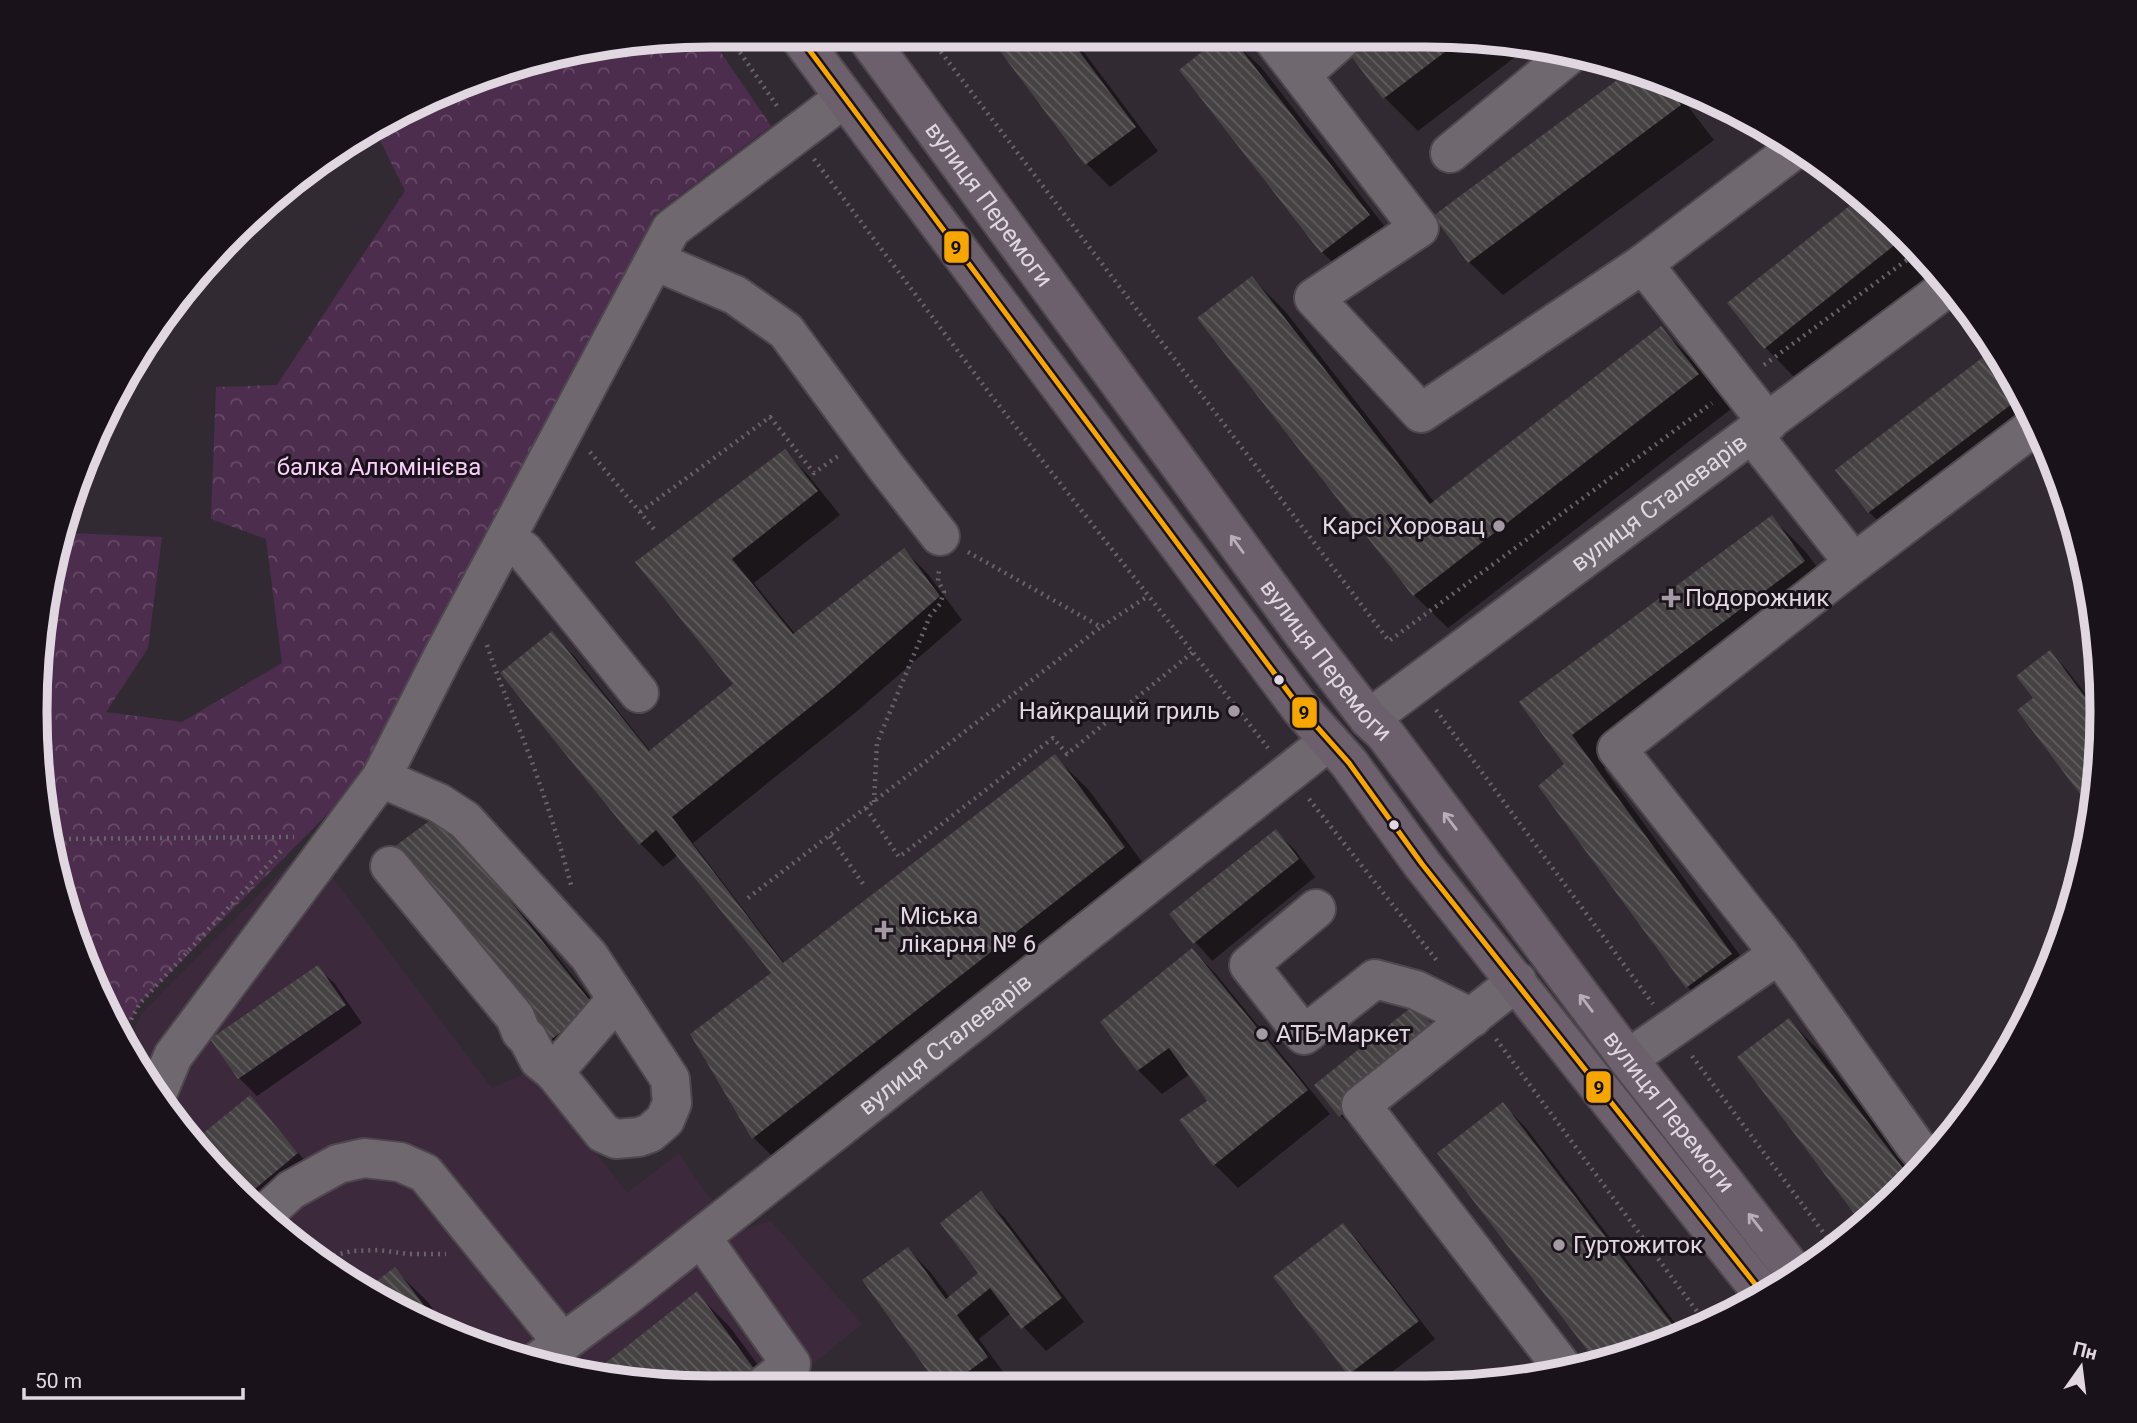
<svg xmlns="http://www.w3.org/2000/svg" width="2137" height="1423" viewBox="0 0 2137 1423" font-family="Roboto,sans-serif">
  <defs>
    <pattern id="forest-crowns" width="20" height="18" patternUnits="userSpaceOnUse" patternTransform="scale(1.75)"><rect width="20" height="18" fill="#4c2d4d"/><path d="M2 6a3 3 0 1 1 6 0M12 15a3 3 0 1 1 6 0" fill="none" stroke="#664b66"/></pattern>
    <pattern id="building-back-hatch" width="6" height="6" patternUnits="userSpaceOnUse" patternTransform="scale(1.75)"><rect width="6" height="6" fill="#464243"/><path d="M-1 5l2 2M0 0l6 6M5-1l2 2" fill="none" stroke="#605d5e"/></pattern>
  </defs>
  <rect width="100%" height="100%" fill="#322a32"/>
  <path fill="#3c2a3c" d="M308,845l184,243 41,-18 94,123 52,-40 23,35 36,43 33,-10 91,103 -79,64h-71l-132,-13 -168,-57 -179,-128 -108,-142 17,-35z"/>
  <path fill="url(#forest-crowns)" d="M709,35l62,91 -116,88 -282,554 -233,235 -19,35 -73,-194 -12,-177 32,-134 94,4 -14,111 -42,64 76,10 100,-59 -16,-124 -55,-20 5,-132 61,-2 128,-194 -30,-61 119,-59z"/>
  <path fill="#0007" d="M990,35h81l87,116 -48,36 -23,-23z
    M1226,35l35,32 141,182 -46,36 -34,-33z
    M1373,35h53l105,10 -113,86 -34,-34z
    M1630,73l43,14 41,53 -211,155 -34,-33 -33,-46z
    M1859,201l45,32 31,39 -137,109 -33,-34 -35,-43z
    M1252,278l33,33 150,192 226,-175 33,34 37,47 -283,219 -34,-33z
    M1996,350l47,88 -140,107 -34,-33z
    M785,452l23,23 32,40 -86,68 42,52 108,-85 23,23 35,47 -106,92 -163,131 92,121 269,-208 34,33 69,93 -370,289 -33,-33 19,-165 -95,-118 -15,12 -23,-24 -88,-209 23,23 76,95 85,-68 -98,-122z
    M1771,517l34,34 33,44 -234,174 160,219 -44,32 -33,-34 -120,-222 -46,-61z
    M2050,652l17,18 35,45 -9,93 -74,-97 16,-12z
    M1276,832l18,17 21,28 -103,84 -41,-47z
    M463,839l154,192 -47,36 -173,-220z
    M1192,950l23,23 115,141 -92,74 -23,-23 -34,-45 28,-19 -19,-27 -28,20 -24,-24 -36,-48z
    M317,967l18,17 27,39 -105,73 -18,-18 -26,-39z
    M1789,1020l33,34 93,122 -11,14 -40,33 -125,-165z
    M1457,1053l-99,80 -17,-17 -24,-31z
    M250,1097l64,74 -49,41 -32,-22 -37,-48z
    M1503,1104l23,24 159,208 -87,27 -159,-210z
    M980,1194l24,23 80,105 -38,29 -35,-38 -32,26 31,42 -9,7h-59l-34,-139 23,24 19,25 31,-25z
    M1343,1225l17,18 75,96 -64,49h-7l-15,-14z
    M394,1269l34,33 21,29 -37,-13 -42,-30z
    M697,1294l33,33 45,61h-63l-120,-12z"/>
  <path fill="url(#building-back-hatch)" d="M988,35h79l69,92 -51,38z
    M1223,35h7l140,180 -49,38 -142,-183z
    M1370,35h56l36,4 -79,60 -35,-47z
    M1628,72l38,13 15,20 -213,158 -35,-47z
    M1857,200l49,36 -142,113 -37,-46z
    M1252,276l178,228 231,-178 38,48 -286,222 -216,-278z
    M1995,348l26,49 -153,116 -33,-43z
    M785,449l33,42 -86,68 61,75 111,-86 36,48 -107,93 -161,128 111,146 272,-209 70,93 -373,292 -62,-105 81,-61 -115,-143 -17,15 -139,-172 52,-42 97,120 84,-67 -98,-122z
    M1772,515l33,46 -233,174 160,219 -46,34 -148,-202 26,-22 -45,-62z
    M2050,650l51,68 -9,92 -75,-100 16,-12 -17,-22z
    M440,813l155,194 -50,37 -151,-197z
    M1276,829l23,30 -106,85 -24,-30z
    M1192,948l116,142 -95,76 -34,-46 28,-19 -38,-53 -32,23 -37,-49z
    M318,965l28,40 -108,74 -28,-40z
    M1414,1005l27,29 -102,83 -25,-32z
    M1789,1018l123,162 -8,10 -42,34 -125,-167z
    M250,1095l48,58 -54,45 -11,-8 -38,-50z
    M1503,1102l179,235 -85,26 -160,-210z
    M981,1191l81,107 -41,31 -31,-41 -33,27 31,42 -42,31h-6l-78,-108 46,-33 38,52 32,-26 -38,-50z
    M1343,1223l76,98 -71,54 -75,-98z
    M395,1267l46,61 -29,-10 -43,-31z
    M697,1291l63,86 -13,11h-35l-123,-12z"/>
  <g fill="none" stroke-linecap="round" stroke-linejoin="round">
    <g stroke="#4e474e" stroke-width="42">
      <g id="minor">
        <path d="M1270,35l149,193 -105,70 107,115 222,-149 125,159"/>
        <path d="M1301,75l45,-40"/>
        <path d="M1450,153l121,-100"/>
        <path d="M655,261l80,34 51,36 100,136 54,69"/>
        <path d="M1643,264l148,-112"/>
        <path d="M1752,434l102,129 -237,186 162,205"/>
        <path d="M506,538l18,13 115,142"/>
        <path d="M1854,563l182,-138"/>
        <path id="s1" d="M1369,719l579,-432"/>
        <path d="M381,778l58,25 26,17 124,136 81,123 2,24 -7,17 -15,13 -11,4 -23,2 -13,-6 -49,-61 -15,-12 -11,-21 -7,-7 -6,-15 -125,-151"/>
        <path d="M1316,909l-67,56 55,70 71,-56 41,11 56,28"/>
        <path d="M1517,981l-156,124 205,267"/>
        <path d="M1628,1059l151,-105 136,191 13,15"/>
        <path d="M554,1072l63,-73"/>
        <path d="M158,1092l15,-36 208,-278 62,-122 228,-427 173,-131"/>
        <path d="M266,1213l25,-23 47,-26 26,-6 36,4 25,11 138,170"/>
        <path d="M701,1237l90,127 -30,24"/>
        <path id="s2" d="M538,1361l87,-64 704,-556"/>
      </g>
    </g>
    <g stroke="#4e474e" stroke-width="42">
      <g id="major">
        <path d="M798,35l503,674 48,54 73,101 341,430"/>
        <path id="s3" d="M865,35l440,601 64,83 16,15 243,325 169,217"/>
      </g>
    </g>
    <path stroke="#686368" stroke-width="4.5" stroke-dasharray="2 5" stroke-linecap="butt" d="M728,35l49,71
      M928,35l461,606 323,-238
      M814,159l176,235 278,354
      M1764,365l155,-114
      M590,452l64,77
      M640,512l130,-95 44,56 24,-17
      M968,552l133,75 47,-31
      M487,645c11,34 24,64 37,96 18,47 34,95 47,144
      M1436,710l217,294
      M1309,799l129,163
      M874,802l3,-59 53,-127 10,-12 4,-12 -6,-11 1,-12
      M866,808l33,49 154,-119 14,16 126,-102
      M830,836l33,48
      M48,839l246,-2
      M748,898l353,-271
      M121,1038l19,-35 141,-152
      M1496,1039l211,286
      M1692,1056l142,191
      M327,1257l25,-6 27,-1 29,4h38"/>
    <use href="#minor" stroke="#6f686e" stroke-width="38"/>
    <use href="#major" stroke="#6b606b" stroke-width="38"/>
    <g stroke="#1a121a" stroke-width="10">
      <path id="bus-1" d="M798,35l503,674 48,54 73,101 341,430"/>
    </g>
    <use href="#bus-1" stroke="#f7a600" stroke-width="5"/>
  </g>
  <defs><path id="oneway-shaft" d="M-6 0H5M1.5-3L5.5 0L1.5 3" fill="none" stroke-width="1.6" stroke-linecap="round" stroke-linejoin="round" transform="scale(1.75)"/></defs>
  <g stroke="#b8adb8">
    <use href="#oneway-shaft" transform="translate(1237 544) rotate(-126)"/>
    <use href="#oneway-shaft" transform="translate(1450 821) rotate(-127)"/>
    <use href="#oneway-shaft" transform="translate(1586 1003) rotate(-127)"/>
    <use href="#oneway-shaft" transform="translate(1755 1222) rotate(-128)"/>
  </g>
  <g fill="#a49aa4" stroke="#1a121a" stroke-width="2.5">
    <circle cx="1499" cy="526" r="7"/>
    <path d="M1667.5 587.5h7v7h7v7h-7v7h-7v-7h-7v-7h7z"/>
    <circle cx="1234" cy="711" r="7"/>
    <path d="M880.5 919.5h7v7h7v7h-7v7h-7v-7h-7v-7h7z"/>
    <circle cx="1262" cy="1034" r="7"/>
    <circle cx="1559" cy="1245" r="7"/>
  </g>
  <g fill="#e1d7e1" stroke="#1a121a" stroke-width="2.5">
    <circle cx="1279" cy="680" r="6"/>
    <circle cx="1394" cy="825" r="6"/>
  </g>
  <g text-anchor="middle" stroke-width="6" stroke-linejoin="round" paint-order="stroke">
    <g font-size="24" fill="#e1d7e1" stroke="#1a121a">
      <text dy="8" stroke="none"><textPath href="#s3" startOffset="210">вулиця Перемоги</textPath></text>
      <text dy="8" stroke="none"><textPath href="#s1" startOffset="362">вулиця Сталеварів</textPath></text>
      <text dy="8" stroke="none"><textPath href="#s3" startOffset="777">вулиця Перемоги</textPath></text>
      <text dy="8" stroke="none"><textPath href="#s2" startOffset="516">вулиця Сталеварів</textPath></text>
      <text dy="8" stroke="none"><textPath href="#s3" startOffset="1344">вулиця Перемоги</textPath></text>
    </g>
    <g font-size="24" fill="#f9cef9" stroke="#1a121a">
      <text x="379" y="475">балка Алюмінієва</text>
    </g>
    <g font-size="24" fill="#e1d7e1" stroke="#1a121a" text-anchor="start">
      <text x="1485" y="534" text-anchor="end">Карсі Хоровац</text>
      <text x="1685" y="606">Подорожник</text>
      <text x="1220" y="719" text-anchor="end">Найкращий гриль</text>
      <text x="900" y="924">Мiська<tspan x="900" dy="28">лiкарня № 6</tspan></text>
      <text x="1276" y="1042">АТБ-Маркет</text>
      <text x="1573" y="1253">Гуртожиток</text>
    </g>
  </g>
  <path d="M0 0H2137V1423H0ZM711 47H1426A664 664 0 0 1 2090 711V712A664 664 0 0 1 1426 1376H711A664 664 0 0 1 47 712V711A664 664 0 0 1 711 47Z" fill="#1a121a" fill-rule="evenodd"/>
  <path fill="none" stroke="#e1d7e1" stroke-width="9" d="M711 47H1426A664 664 0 0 1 2090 711V712A664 664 0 0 1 1426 1376H711A664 664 0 0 1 47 712V711A664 664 0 0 1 711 47Z"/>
  <g stroke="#1a121a" stroke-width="2.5">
    <rect x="943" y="230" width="27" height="34" rx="7" fill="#f7a600"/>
    <rect x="1291" y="696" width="27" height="33" rx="7" fill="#f7a600"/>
    <rect x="1585" y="1070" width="27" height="34" rx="7" fill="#f7a600"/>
  </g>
  <g font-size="19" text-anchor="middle" font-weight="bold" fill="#111">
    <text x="956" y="254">9</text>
    <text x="1304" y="719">9</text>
    <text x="1599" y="1094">9</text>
  </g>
  <g transform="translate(2081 1367) rotate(14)" stroke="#1a121a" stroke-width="5" paint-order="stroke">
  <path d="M0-5L12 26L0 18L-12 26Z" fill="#e1d7e1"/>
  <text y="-10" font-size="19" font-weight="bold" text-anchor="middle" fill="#e1d7e1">Пн</text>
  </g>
  <path d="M24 1388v10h219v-10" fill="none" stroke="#e1d7e1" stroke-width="3.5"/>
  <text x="35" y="1388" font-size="21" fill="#e1d7e1" stroke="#1a121a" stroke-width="5" paint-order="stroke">50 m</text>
</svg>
